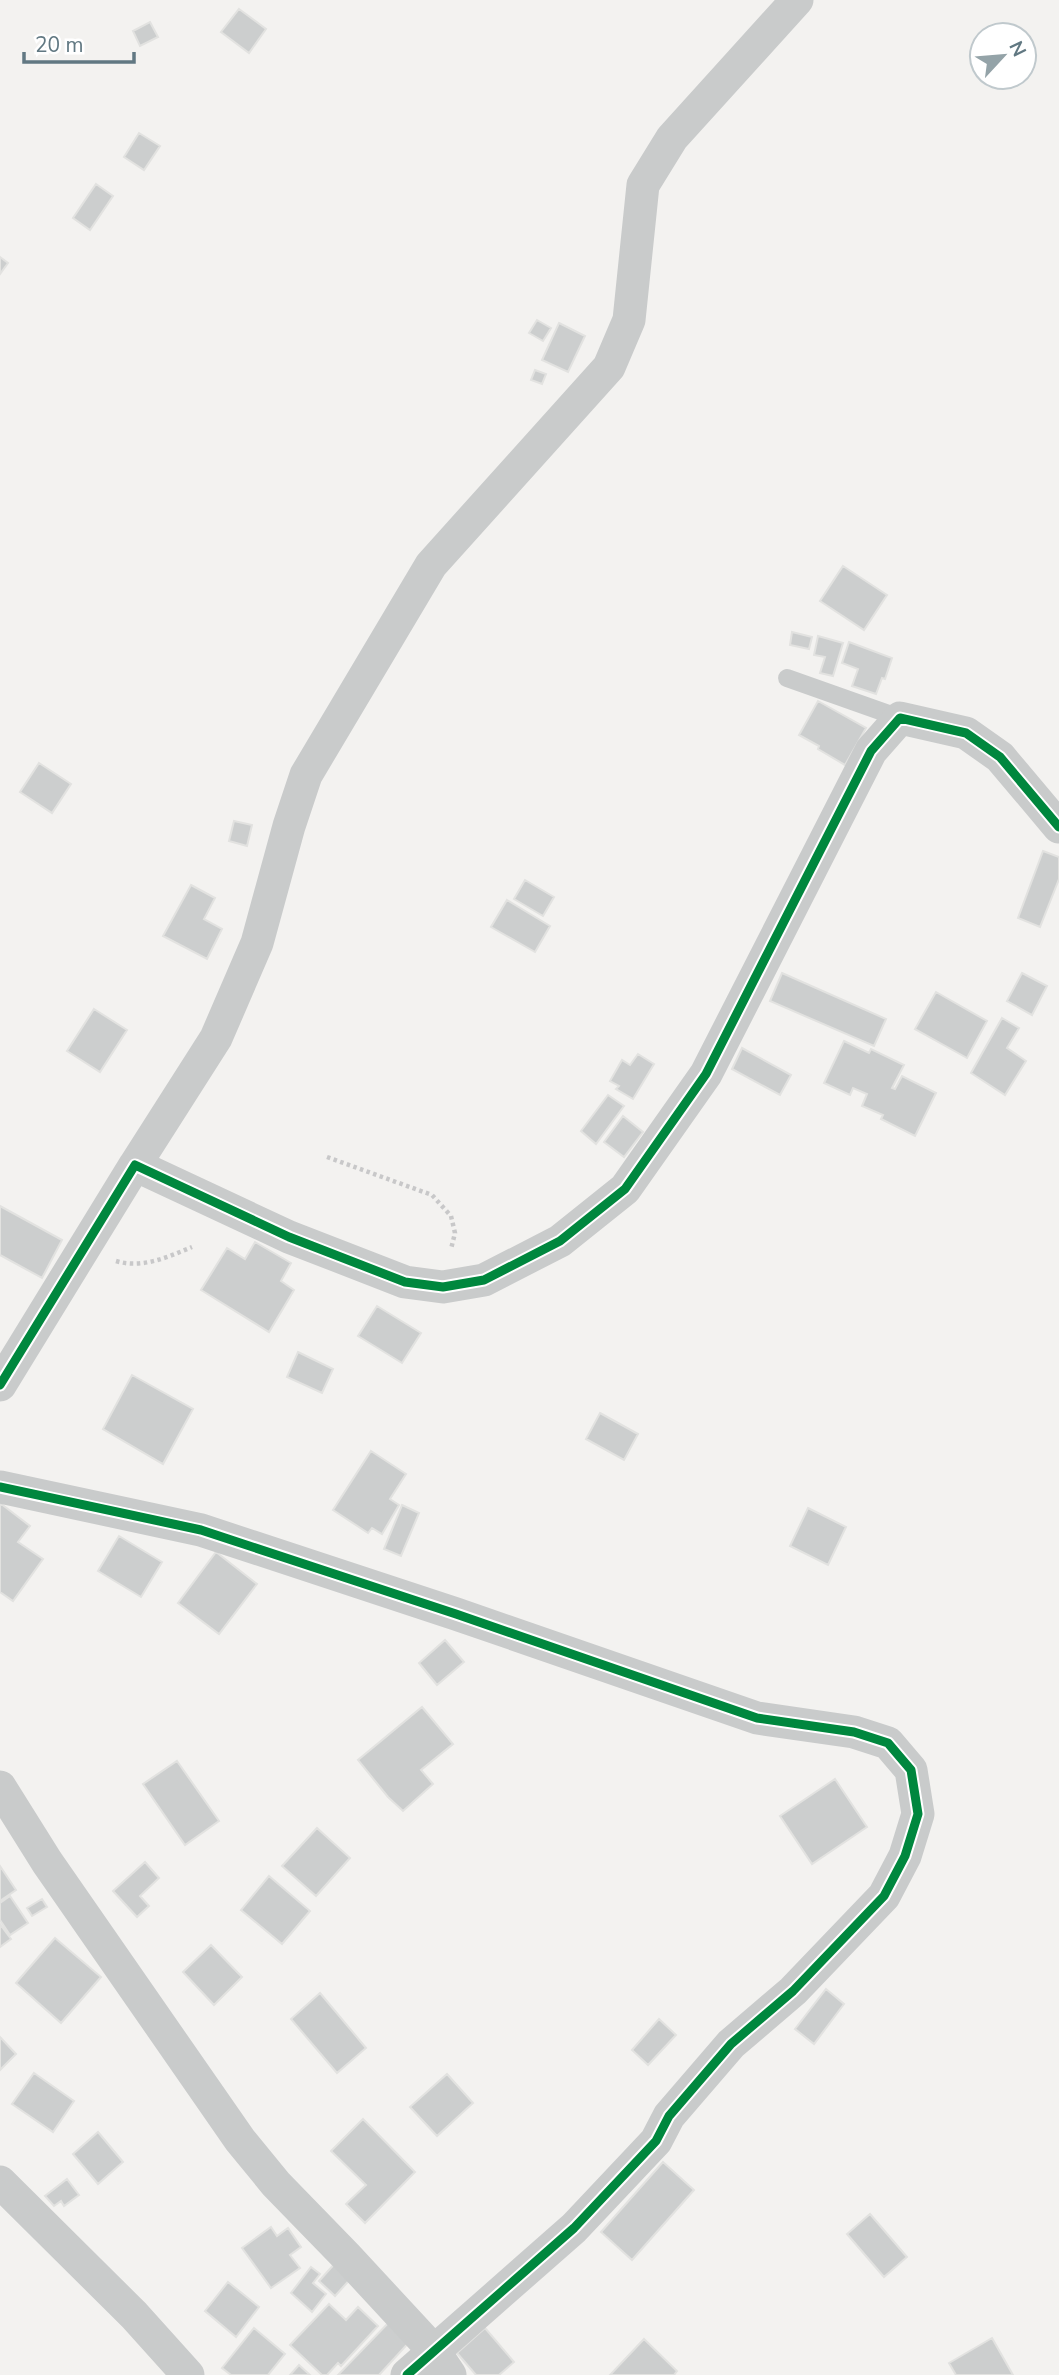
<svg xmlns="http://www.w3.org/2000/svg" width="1059" height="2375" viewBox="0 0 1059 2375" font-family="'Nunito Sans',sans-serif">
  <rect width="100%" height="100%" fill="#f3f2f0"/>
  <path fill="#cccece" stroke="#e2e2e0" stroke-width="2" d="M239,9l27,20 -17,24 -28,-21z
    M150,22l8,15 -18,9 -7,-15z
    M139,133l21,13 -16,24 -20,-13z
    M96,184l17,12 -23,34 -17,-12z
    M0,257l8,6 -8,11z
    M537,320l14,8 -8,13 -14,-8z
    M559,323l26,13 -17,36 -26,-12z
    M535,370l11,4 -4,10 -11,-4z
    M843,566l44,29 -23,35 -44,-29z
    M792,632l20,5 -3,12 -19,-4z
    M818,636l25,7 -10,33 -13,-3 5,-16 -11,-2z
    M849,642l43,16 -7,21 -3,-1 -6,16 -24,-8 6,-17 -16,-6z
    M818,701l48,27 -21,37 -27,-16 1,-3 -20,-11z
    M39,763l32,21 -19,29 -32,-21z
    M234,821l18,4 -5,21 -18,-5z
    M1043,851l16,6v22l-19,48 -22,-9z
    M525,880l29,17 -11,19 -29,-17z
    M191,885l24,13 -11,21 18,10 -15,30 -44,-23z
    M507,900l43,26 -15,26 -44,-25z
    M782,973l104,46 -12,27 -104,-45z
    M1022,973l25,13 -15,29 -25,-14z
    M936,992l51,29 -20,37 -52,-29z
    M94,1009l33,21 -27,42 -33,-21z
    M1002,1018l17,10 -12,20 19,13 -21,34 -34,-22z
    M844,1041l25,12 2,-4 33,16 -12,23 3,1 7,-13 34,17 -21,43 -34,-17 2,-4 -21,-9 5,-12 -14,-6 -3,7 -26,-12z
    M742,1048l49,27 -11,20 -48,-26z
    M638,1054l16,10 -21,35 -17,-10 3,-3 -9,-5 12,-21 8,5z
    M608,1095l16,11 -28,38 -15,-13z
    M623,1116l20,16 -19,25 -20,-15z
    M0,1206l62,34 -20,38 -42,-23z
    M255,1242l36,21 -10,18 13,9 -25,42 -68,-42 26,-42 18,11z
    M377,1306l44,27 -19,30 -44,-27z
    M298,1352l35,17 -11,24 -35,-16z
    M132,1375l61,34 -30,55 -60,-35z
    M600,1413l38,21 -14,26 -38,-21z
    M371,1451l35,23 -16,25 9,6 -17,29 -10,-6 -4,5 -35,-23z
    M0,1503l30,23 -12,16 25,17 -30,42 -13,-9z
    M402,1505l17,8 -18,43 -17,-7z
    M808,1508l38,19 -18,38 -38,-19z
    M119,1536l43,26 -21,35 -43,-26z
    M216,1552l41,32 -38,50 -41,-31z
    M445,1640l19,22 -27,23 -18,-22z
    M422,1707l31,37 -32,26 12,14 -30,27 -15,-14 -30,-37z
    M177,1761l42,60 -34,24 -42,-61z
    M835,1779l32,48 -55,37 -32,-48z
    M317,1828l33,30 -34,38 -34,-30z
    M145,1862l14,16 -19,18 9,10 -12,11 -24,-26z
    M0,1866l16,24 -16,11z
    M269,1876l41,35 -28,33 -41,-34z
    M10,1896l18,27 -18,12 -10,-15v-17z
    M42,1899l5,8 -15,9 -5,-8z
    M0,1924l11,15 -11,8z
    M55,1938l46,39 -40,46 -45,-40z
    M211,1945l31,32 -28,28 -31,-33z
    M826,1989l18,15 -30,40 -19,-15z
    M320,1993l46,55 -29,25 -46,-54z
    M659,2019l17,16 -28,30 -16,-15z
    M0,2037l16,17 -16,16z
    M34,2073l40,28 -21,31 -41,-28z
    M447,2074l26,29 -36,33 -27,-29z
    M363,2119l52,53 -50,51 -19,-19 20,-19 -35,-34z
    M98,2132l25,30 -25,22 -25,-30z
    M663,2162l31,28 -62,70 -31,-28z
    M67,2179l12,16 -15,11 -3,-5 -7,5 -9,-10z
    M870,2214l37,43 -23,20 -37,-43z
    M271,2227l6,9 11,-8 13,19 -11,8 10,13 -29,20 -29,-40z
    M338,2260l16,15 -19,21 -16,-15z
    M311,2267l9,7 -7,9 13,11 -14,18 -21,-19z
    M228,2282l31,25 -23,30 -31,-26z
    M329,2304l17,16 12,-13 20,19 -37,40 -3,-3 -11,12h-5l-32,-30z
    M395,2316l19,21 -35,38h-41z
    M254,2328l31,26 -17,21h-37l-9,-7z
    M485,2328l29,34 -15,13h-23l-19,-22z
    M992,2338l21,37h-57l-7,-12z
    M644,2339l33,32 -3,4h-64z
    M299,2365l11,10h-20z"/>
  <g fill="none" stroke-linecap="round" stroke-linejoin="round">
    <path stroke="#c8c8c9" stroke-width="4.5" stroke-dasharray="3.5 3.5" stroke-linecap="butt" d="M327,1157l105,38 19,21 4,17 -4,16
      M116,1261c26,8 52,-4 76,-14"/>
    <path stroke="#c9cbcb" stroke-width="18" d="M787,678l113,40"/>
    <path stroke="#c9cbcb" stroke-width="33" d="M135,1165l81,-127 41,-95 32,-117 17,-51 125,-210 178,-198 20,-47 14,-135 29,-47 125,-138
      M0,1385l135,-220 154,72 116,45 38,5 41,-7 76,-39 65,-52 81,-115 165,-323 29,-33 66,15 34,24 59,70
      M0,1487l201,43 255,84 301,104 97,14 34,11 23,27 7,44 -13,42 -21,40 -91,95 -62,53 -62,72 -13,25 -82,87 -167,147
      M0,1787l47,75 193,278 36,44 70,72 88,95 16,24
      M0,2182l134,133 54,60"/>
    <g stroke="#fff" stroke-width="13">
      <path id="cycleway" d="M0,1385l135,-220 154,72 116,45 38,5 41,-7 76,-39 65,-52 81,-115 165,-323 29,-33 66,15 34,24 59,70
        M0,1487l201,43 255,84 301,104 97,14 34,11 23,27 7,44 -13,42 -21,40 -91,95 -62,53 -62,72 -13,25 -82,87 -167,147"/>
    </g>
    <use href="#cycleway" stroke="#00873e" stroke-width="9"/>
  </g>
  <g transform="translate(1003 56) rotate(64)"><circle r="33" fill="#ffffff" stroke="#c0c9cd" stroke-width="2"/>
  <path d="M0-5L12 26L0 18L-12 26Z" fill="#94a3a8"/>
  <text y="-10" font-size="19" font-weight="bold" text-anchor="middle" fill="#617882">N</text>
  </g>
  <path d="M24 52v10h110v-10" fill="none" stroke="#617882" stroke-width="3.5"/>
  <text x="35" y="52" font-size="21" fill="#617882" stroke="#ffffff" stroke-width="5" paint-order="stroke">20 m</text>
</svg>
